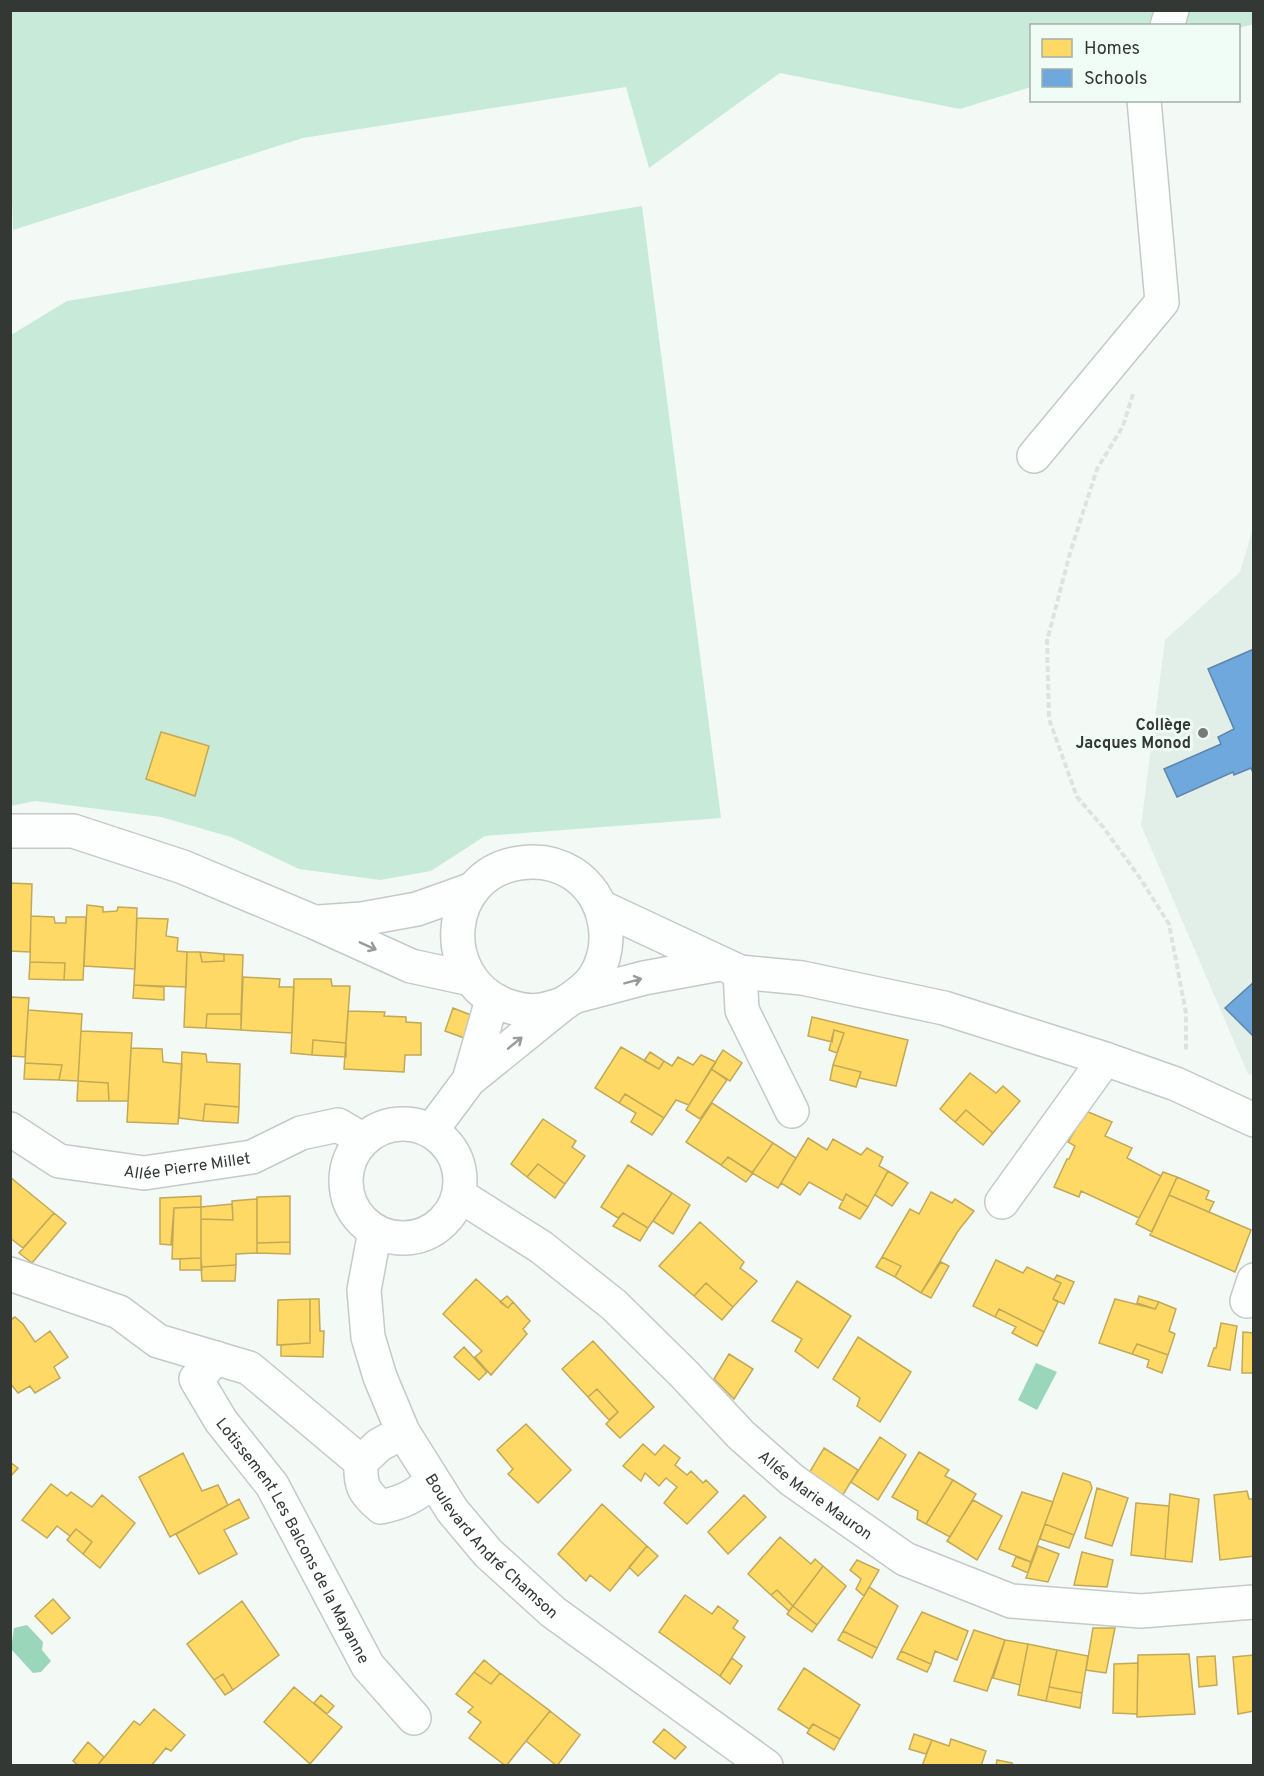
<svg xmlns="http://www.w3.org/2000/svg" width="1264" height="1776" viewBox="0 0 1264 1776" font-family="Overpass,sans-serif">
  <rect width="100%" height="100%" fill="#f3faf6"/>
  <path fill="#e2efe8" d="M1253,528v547l-5,-1 -107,-249 24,-185 75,-68z"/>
  <path fill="#c8ebd9" d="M1253,10l1,14 -15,4 -1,-2h-206l-1,61 -71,22 -180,-36 -131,95 -23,-81 -323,51 -290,92 -3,-90v-129z
    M642,206l79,612 -236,18 -54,35 -51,9 -81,-11 -68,-32 -70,-20 -126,-16 -24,5v-471l56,-34z"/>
  <path fill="#9ad7ba" d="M1036,1363l21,9 -20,38 -19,-10z
    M27,1625l16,17 -1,8 9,11 -10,11 -8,1 -22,-24 3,-21z"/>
  <path fill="#ffd966" stroke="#c2a957" stroke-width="1.5" d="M161,732l48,14 -14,50 -49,-17z
    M10,883l22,1 -2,68 -20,-1z
    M87,905l16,2v5l14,-1 1,-4 19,1 -2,61 -51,-3z
    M31,916l23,1 1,6h11v-6h20l-3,63h-19l1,-17 -35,-1z
    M137,918l31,1 -2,17 12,2 -1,13 10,1 -1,35 -52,-2z
    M187,952h13l2,10 22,-1v-7l19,1 -2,59h-34l-1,14 -22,-1z
    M200,952l24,2v7l-22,1z
    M30,962l35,1 -1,17 -35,-1z
    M243,977l37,2 -1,8h15l-2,46 -51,-3z
    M294,979h37l1,7h18l-4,57 -33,-3 -1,15 -21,-2z
    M134,985l30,2v13l-31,-2z
    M10,997l19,1 -4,59 -15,-1z
    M453,1008l23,9 -9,22 -22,-8z
    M28,1010l54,4 -4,67 -19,-1 3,-15 -37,-2z
    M348,1011l37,1 -1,4 22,1v5l15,1v32h-16l-1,17 -60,-3z
    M207,1014h34v16l-35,-2z
    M812,1017l96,23 -12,46 -37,-8 2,-6 -28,-7 11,-32 -10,-3 -2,12 -24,-6z
    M834,1030l10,3 -7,20 -8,-3z
    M81,1031l51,2 -4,68h-19l-1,-18 -30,-2z
    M313,1040l33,3v14l-34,-2z
    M621,1047l38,22 5,-8 8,5 6,-9 15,8 8,-10 15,7 -27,43 -13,-5 -12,18 -39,-24 -6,9 -24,-15z
    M131,1048l31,1 1,13 19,2 -4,60 -51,-2z
    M723,1050l19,13 -12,18 -19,-12z
    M182,1052l24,2 1,8 33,2 -1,43 -34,-3 -2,17 -24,-3z
    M650,1052l14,9 -5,8 -15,-8z
    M25,1063l37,2 -3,15 -35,-1z
    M833,1065l28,7 -5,15 -26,-7z
    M711,1069l16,11 -27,39 -14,-9z
    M970,1073l26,20 7,-7 17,15 -27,32 -27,-23 -11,12 -15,-13z
    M78,1081l30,2 1,18h-32z
    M625,1094l39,24 -12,17 -21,-13 5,-9 -17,-10z
    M712,1103l61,40 -21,30 -24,-16 -7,8 -35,-23z
    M205,1104l34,3 -1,16 -35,-2z
    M966,1110l27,23 -10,12 -28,-23z
    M1086,1111l26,11 -7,14 27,12 -5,10 34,18 -22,42 -58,-27 -2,6 -25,-10 13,-28h2l6,-13 -7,-4z
    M543,1119l33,22 -4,6 13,9 -20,28 -27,-20 -11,13 -16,-13z
    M808,1138l19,12 6,-11 28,16 6,-7 16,9 -4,9 9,5 -20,36 -22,-13 -3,7 -34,-19 -9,13 -19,-12z
    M773,1143l23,15 -18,30 -26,-15z
    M728,1157l25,16 -7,9 -25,-17z
    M538,1164l27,20 -10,14 -28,-21z
    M628,1165l44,28 -24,35 -25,-15 -5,5 -17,-11z
    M888,1171l20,12 -16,23 -17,-11z
    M1163,1172l14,5 -25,55 -16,-8z
    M10,1177l44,36 -31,35 -13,-10z
    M1177,1177l32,14 -3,8 8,3 -5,10 -40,-17z
    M931,1192l21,11 3,-4 19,12 -16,20 -37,62 -26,-16 6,-11 -19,-9 28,-48 9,5z
    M672,1193l18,12 -17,29 -20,-13z
    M846,1194l22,13 -8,12 -21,-11z
    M1169,1195l82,35 -16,42 -85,-37z
    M201,1196v11l-27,1 -3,37 -11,-1v-46z
    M290,1196v46l-33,1v-46z
    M257,1199v54l-21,1v11l-35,2v-48l32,1 -1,-19z
    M232,1204l1,16 -32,-1v-12z
    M201,1207v51l-29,1 2,-51z
    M54,1213l12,10 -34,40 -13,-10z
    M623,1213l25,15 -8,13 -27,-15z
    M700,1222l44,40 -4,6 17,13 -24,26 -27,-24 -12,13 -35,-30z
    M290,1242v12l-33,-1v-10z
    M882,1257l19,9 -6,11 -19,-10z
    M201,1258l1,12h-22v-11z
    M996,1260l27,13 4,-6 34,16 -8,16 5,3 -14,30 -45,-23 -4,8 -22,-11z
    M941,1262l8,4 -18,32 -10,-5z
    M236,1265l-1,16h-33l-1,-14z
    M1057,1275l17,7 -10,22 -11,-5 8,-16 -7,-3z
    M476,1279l32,29 5,-6 17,19 -7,8 4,5 -36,41 -16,-18 7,-6 -39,-37z
    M797,1281l54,35 -33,52 -23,-17 7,-12 -30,-18z
    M706,1283l27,24 -11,13 -28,-24z
    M507,1296l6,6 -5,6 -8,-6z
    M1139,1296l20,6 -4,7 -18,-6z
    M310,1299v44l-33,2 1,-45z
    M310,1299h9l1,32h4l-1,26 -42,-1v-11l29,-2z
    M1115,1299l40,10 4,-7 17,7 -7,22 6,3 -7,21 -31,-11 -5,10 -33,-11z
    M999,1309l45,23 -7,14 -25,-13 4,-6 -21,-10z
    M15,1317l8,7 12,18 15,-11 18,26 -14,10 6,11 -25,15 -5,-7 -12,7 -8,-10v-63z
    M1221,1323l16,3 -7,44 -22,-4 6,-18h2z
    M1243,1332l11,1v40h-12z
    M858,1337l53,35 -31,50 -23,-16 3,-8 -27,-19z
    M593,1341l61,66 -34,31 -14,-14 12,-12 -21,-23 -9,8 -26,-28z
    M1137,1344l31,11 -6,18 -15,-6 2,-7 -17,-6z
    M464,1347l23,25 -8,8 -25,-23z
    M729,1354l24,15 -19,30 -20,-20z
    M597,1389l21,23 -9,8 -21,-23z
    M526,1424l45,46 -33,33 -30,-29 5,-5 -16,-19z
    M880,1437l26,18 -28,45 -27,-18z
    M643,1444l12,11 9,-10 16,13 -5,7 12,10 4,-4 12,12 3,-3 12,12 -31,32 -23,-21 13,-16 -11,-9 -7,8 -14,-13 -4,8 -18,-15z
    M824,1448l34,22 -17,28 -32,-25z
    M919,1452l30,18 -4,6 8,4 -27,44 -9,-5 1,-8 -26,-14z
    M183,1453l19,38 16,-6 10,20 -58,32 -31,-60z
    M10,1462l8,6 -8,9z
    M1063,1473l27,9 2,6 -18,47 -29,-11z
    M953,1480l23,14 -26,43 -24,-13z
    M51,1484l16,12 4,-4 21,15 10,-12 33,28 -35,45 -17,-14 9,-12 -16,-13 -6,7 -13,-10 -10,12 -25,-18z
    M1097,1488l31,10 -16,48 -27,-8z
    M1247,1491l2,8h5v57l-34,4 -6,-65z
    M1022,1492l31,10 -22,60 -32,-13z
    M1170,1494l29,5 -7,63 -27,-3z
    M744,1495l22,22 -38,37 -20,-22z
    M239,1499l10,19 -25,12 13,24 -38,20 -23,-40z
    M973,1500l29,16 -25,44 -30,-19z
    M1136,1503l33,3 -4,53 -34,-4z
    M602,1504l45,42 -37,45 -20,-16 -4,6 -28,-27z
    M1045,1524l29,11 -5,13 -29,-9z
    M76,1529l16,13 -9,12 -16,-14z
    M780,1537l31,27 4,-5 8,7 -30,40 -16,-16 -6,5 -23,-21z
    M647,1546l11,10 -20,20 -9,-9z
    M1038,1546l21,8 -11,28 -22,-4z
    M1082,1552l31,8 -6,27 -33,-2z
    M1016,1557l15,5 -3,11 -16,-7z
    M857,1560l22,10 -15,26 -8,-7 5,-10 -11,-9z
    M823,1566l23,20 -29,39 -24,-19z
    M869,1587l29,19 -21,42 -34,-17z
    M777,1590l16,16 -4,5 -18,-16z
    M685,1595l27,19 6,-8 20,15 -5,7 12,9 -25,39 -61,-44z
    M53,1599l17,19 -18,16 -17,-18z
    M242,1601l37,54 -46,35 -10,-16 -9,6 -27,-36z
    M793,1606l24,19 -5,7 -25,-18z
    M922,1612l46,19 -11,29 -22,-9 -4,13 -30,-13z
    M1093,1628h22l-9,45 -20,-3z
    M974,1630l31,10 -18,51 -33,-10z
    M843,1631l34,17 -5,10 -34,-18z
    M1005,1640l23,4 -8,41 -27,-7z
    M1028,1644l29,6 -11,51 -28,-6z
    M1057,1650l31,6 -6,37 -33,-6z
    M901,1651l30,13 -4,8 -30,-13z
    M1189,1654l6,60 -58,3 1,-62z
    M1254,1655v56l-16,3 -5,-57z
    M1215,1656l2,29 -18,2 -2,-30z
    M732,1658l10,8 -12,18 -10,-8z
    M484,1660l16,13 -9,11 -17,-12z
    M1138,1663l-1,51 -24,-1 1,-49z
    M804,1668l56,37 -20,34 -27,-15 -4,5 -31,-20z
    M474,1672l17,12 9,-11 50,38 -44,55 -37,-28 12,-16 -13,-10 5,-5 -17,-13z
    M223,1674l10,16 -8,5 -11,-15z
    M294,1687l48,40 -32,37 -46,-42z
    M1049,1687l33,6 -2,15 -34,-7z
    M321,1695l13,11 -7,8 -13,-11z
    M154,1709l31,26 -14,16 -5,-3 -15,18h-54l37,-45 6,4z
    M550,1711l30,24 -23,31 -31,-25z
    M813,1724l27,15 -6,11 -27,-17z
    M664,1729l22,18 -11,12 -22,-17z
    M914,1734l18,6 -6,14 -17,-5z
    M951,1739l35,12 -5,15h-59l10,-26 17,6z
    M88,1742l16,15 -7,9h-18l-6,-5z
    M997,1760l15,3 1,3h-17z"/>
  <path fill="#6fa8dc" stroke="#5d86aa" stroke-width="1.5" d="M1254,649v126l-3,-7 -17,7 -1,-3 -56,25 -13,-28 57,-25 -3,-7 16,-8 -26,-60z
    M1254,982v55l-29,-29z"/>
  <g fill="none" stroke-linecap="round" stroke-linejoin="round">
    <g stroke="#c4cac7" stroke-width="36">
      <g id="minor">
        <path d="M1167,26l5,-16"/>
        <path d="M1034,456l128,-154 -18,-202"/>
        <path d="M10,831h63l110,36 131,55 97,44 60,13"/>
        <path d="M601,907l139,65 62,6 142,30 161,51 71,25 78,36"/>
        <path d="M319,922l43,-3 55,-10 56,-20"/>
        <path d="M740,972l2,38 50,101"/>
        <path d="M576,996l68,-18 76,-14"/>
        <path d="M469,1080l23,-80"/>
        <circle cx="403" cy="1181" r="57"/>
        <path id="s1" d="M10,1129l49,32 85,12 108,-16 49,-24 37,-8 25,15"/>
        <path d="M431,1131l38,-51 94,-76c11,-7 23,-15 31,-26 22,-34 13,-83 -22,-105 -16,-10 -33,-13 -52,-10 -75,10 -85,114 -15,142 11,4 25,7 36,5 7,-1 15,-4 22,-6"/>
        <path id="s2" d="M459,1195l82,52 73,58 71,70 56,60 51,45 113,79 106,42 130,10 113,-9"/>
        <path d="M1002,1202l103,-143"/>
        <path id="s3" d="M375,1231l-11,59 4,47 12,40 23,55 49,78 36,43 65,59 213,154"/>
        <path d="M10,1274l109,38 39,29 91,27 112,94"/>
        <path d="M1247,1301l7,-21"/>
        <path id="s4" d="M216,1358l-20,21 25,42 51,64 96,181 46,52"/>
        <path d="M403,1432l-24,13 -18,17c-1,23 2,30 20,45 23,-5 34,-11 52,-26"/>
      </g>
    </g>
    <path stroke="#dfe2e1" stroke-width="4" stroke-dasharray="6 3" stroke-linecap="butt" d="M1133,394l-10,32 -26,43 -27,84 -23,88 2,78 28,78 26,30 37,51 29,46 17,89v38"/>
    <use href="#minor" stroke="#fdfefe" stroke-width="33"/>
  </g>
  <defs><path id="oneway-shaft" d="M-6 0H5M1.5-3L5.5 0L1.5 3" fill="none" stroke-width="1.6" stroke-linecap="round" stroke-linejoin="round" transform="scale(1.5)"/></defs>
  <g stroke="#989b9a">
    <use href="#oneway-shaft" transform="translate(368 946) rotate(24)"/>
    <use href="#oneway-shaft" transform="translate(633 981) rotate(-15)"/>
    <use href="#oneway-shaft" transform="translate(515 1043) rotate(-39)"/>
  </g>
  <circle fill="#767c79" stroke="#f0fdf6" stroke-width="2" cx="1203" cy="733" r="6"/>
  <g text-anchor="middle" stroke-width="6" stroke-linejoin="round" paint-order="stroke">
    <g font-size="16" font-weight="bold" fill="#333835" stroke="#f0fdf6" text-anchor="end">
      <text x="1191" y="730">Collège<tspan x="1191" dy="18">Jacques Monod</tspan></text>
    </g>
    <g font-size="16" fill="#333835" stroke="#f0fdf6">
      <text dy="6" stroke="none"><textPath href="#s1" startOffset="188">Allée Pierre Millet</textPath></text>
      <text dy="6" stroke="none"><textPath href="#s2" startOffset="468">Allée Marie Mauron</textPath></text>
      <text dy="6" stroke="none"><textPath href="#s4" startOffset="218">Lotissement Les Balcons de la Mayanne</textPath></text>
      <text dy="6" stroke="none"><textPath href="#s3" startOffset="354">Boulevard André Chamson</textPath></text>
    </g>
  </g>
  <rect width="1264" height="1776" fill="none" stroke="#333835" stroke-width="24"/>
  <rect x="1030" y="24" width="210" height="78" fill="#f0fdf6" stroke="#a4aea9" stroke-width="1.5"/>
  <rect x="1042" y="39" width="30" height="18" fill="#ffd966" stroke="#a4aea9" stroke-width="1.5"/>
  <text x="1084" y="54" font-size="18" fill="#333835">Homes</text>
  <rect x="1042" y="69" width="30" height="18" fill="#6fa8dc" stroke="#a4aea9" stroke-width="1.5"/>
  <text x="1084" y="84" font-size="18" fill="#333835">Schools</text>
</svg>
